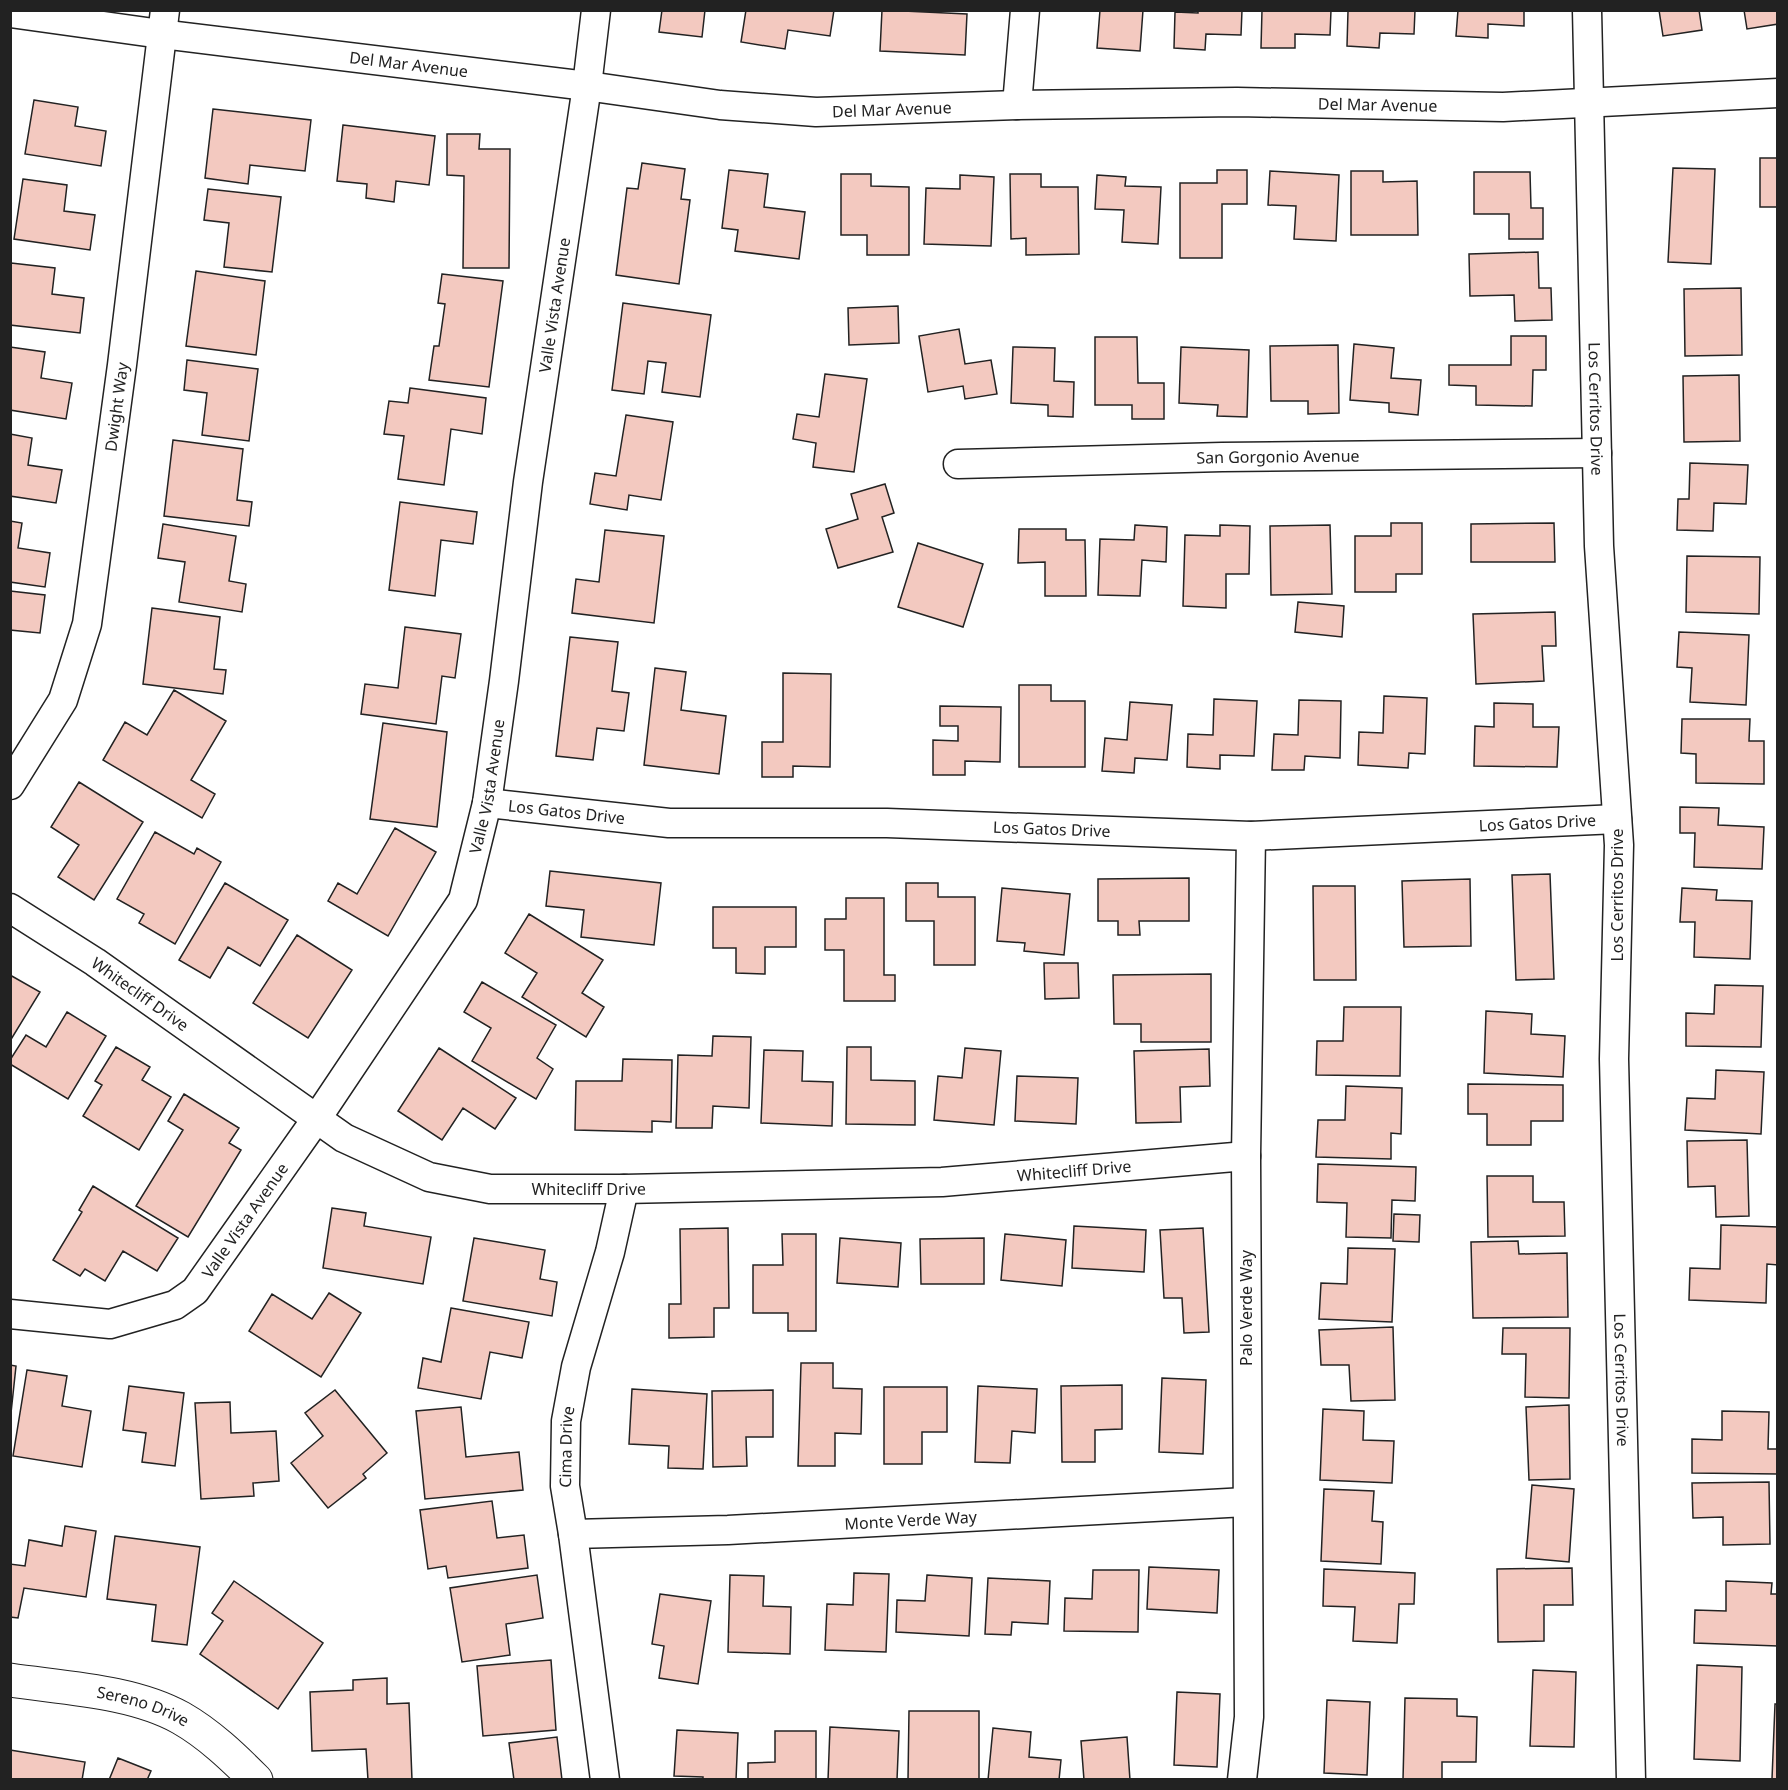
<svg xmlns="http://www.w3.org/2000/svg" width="1788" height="1790" viewBox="0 0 1788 1790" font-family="'Noto Sans',sans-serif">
  <rect width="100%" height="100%" fill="#fff"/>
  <path fill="#f3c9c0" stroke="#222" stroke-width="1.5" d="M662,10h43l-3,27 -43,-5z
    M746,10h88l-4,26 -42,-6 -3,19 -44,-7z
    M882,10l85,4 -2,41 -85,-4z
    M1100,10h43l-3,41 -43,-3z
    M1198,10h44l-1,25 -35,-1 -1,16 -31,-2 1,-36 23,1z
    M1262,10h69l-1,25 -35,-1v14h-34z
    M1373,10h42l-1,24 -34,-1 -1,15 -32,-2 1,-35z
    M1458,10h66v16l-36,-2v14l-32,-2z
    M1659,10h40l3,20 -39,6z
    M1744,10h34v14l-31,5z
    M34,100l44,7 -3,19 31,5 -5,35 -76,-12z
    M213,109l98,11 -6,51 -55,-6 -2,19 -43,-6z
    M343,125l92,11 -6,49 -33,-4 -2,21 -28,-4 1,-14 -30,-3z
    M447,134h33l-1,15h31l-1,119h-46l1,-92 -17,-1z
    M1760,158h18v49h-18z
    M642,163l43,6 -4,30 9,1 -11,84 -63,-9 11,-87 11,1z
    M1673,168l42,1 -4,95 -43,-2z
    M729,170l39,4 -4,33 41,5 -6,47 -64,-8 3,-21 -16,-2z
    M1217,170h30v34h-25v54h-42v-75h37z
    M1270,171l69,4 -3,66 -42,-2 2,-33 -28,-1z
    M1351,171h32v11l34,-1 1,54h-67z
    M1474,172h56l1,36h12v31h-34v-25h-35z
    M841,174h30v12l38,1v68h-42v-20h-26z
    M1010,174h31v13h37l1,67 -53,1v-17l-15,1z
    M960,175l34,2 -3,69 -67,-2 2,-56 34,1z
    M1097,175l29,2 -1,9 36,1 -3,57 -36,-2 2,-32 -29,-1z
    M23,179l44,6 -3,26 31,4 -5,35 -76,-11z
    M208,189l73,8 -9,75 -48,-5 5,-44 -25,-3z
    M1538,252l1,36h12l1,32 -37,1 -1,-26 -44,1 -1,-42z
    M11,263l44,5 -3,26 32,4 -4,35 -70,-8z
    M196,271l69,10 -9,74 -70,-9z
    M442,274l61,7 -14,106 -60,-7 5,-34h5l6,-42 -7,-1z
    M1741,288l1,67 -57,1 -1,-67z
    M623,303l88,12 -11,82 -38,-5 4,-29 -18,-2 -4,33 -32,-4z
    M898,306l1,37 -50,2 -1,-37z
    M959,329l6,35 26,-4 6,34 -32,5 -2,-13 -35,6 -9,-56z
    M1511,336h35v34h-13l-1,36 -56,-1v-19l-27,-1v-20h62z
    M1095,337h42l1,46h26v36h-32v-14h-37z
    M1354,344l40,4 -3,30 30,2 -3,35 -29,-3v-9l-39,-3z
    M1338,345l1,68 -31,1v-13h-37l-1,-55z
    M10,347l35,5 -4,26 31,5 -6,36 -56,-9z
    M1013,347l42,1 -1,33 20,1 -1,35 -25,-1v-11l-37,-2z
    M1181,347l68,3 -2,67 -30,-1 1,-11 -39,-2z
    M187,360l71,9 -9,72 -47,-6 5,-42 -23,-3z
    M825,374l42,5 -13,93 -41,-5 3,-24 -23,-4 4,-25 22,3z
    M1739,375l1,66 -56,1 -1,-66z
    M410,388l76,10 -4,36 -31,-5 -7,56 -46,-6 6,-43 -20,-2 5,-33 19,2z
    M626,415l47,7 -12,78 -32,-5 -2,15 -37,-6 5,-31 21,3z
    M10,434l22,4 -4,27 34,5 -6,33 -46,-7z
    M173,440l70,9 -6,51 15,2 -3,24 -85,-10z
    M1690,463l58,2 -2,39 -32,-1 -1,28 -36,-1 1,-31h11z
    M885,484l9,29 -12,4 11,35 -55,16 -12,-39 32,-10 -7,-25z
    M400,502l77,10 -4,32 -32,-4 -6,56 -46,-6z
    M10,521l12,2 -4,25 32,5 -5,34 -35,-5z
    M1391,523h31v51h-26v18h-41v-56h36z
    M1554,523l1,39h-84v-38z
    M163,524l73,12 -7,45 17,3 -4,28 -63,-10 6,-40 -27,-4z
    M1135,525l32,2 -1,35 -24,-2 -2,36 -42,-1 2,-56 34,1z
    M1220,525l30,1 -1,48h-23v34l-43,-2 2,-71 35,1z
    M1330,525l2,69 -61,1 -1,-69z
    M1019,529h47v11h19l1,56h-41v-34l-27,1z
    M605,530l59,6 -10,87 -82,-10 4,-34 23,3z
    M918,543l65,21 -20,63 -65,-20z
    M1687,556l73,1 -1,57 -73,-2z
    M10,591l35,4 -5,38 -30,-3z
    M1298,602l46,4 -2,31 -47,-5z
    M152,608l68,9 -6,52 12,1 -3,24 -80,-10z
    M1555,612l1,34h-14l2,35 -68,3 -3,-70z
    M405,627l56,7 -6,44 -13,-2 -6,48 -75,-10 4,-30 33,4z
    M1679,632l70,3 -3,70 -56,-3 2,-34 -15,-1z
    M570,637l48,5 -6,49 17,2 -5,38 -27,-3 -4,32 -37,-4z
    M655,668l31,4 -5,38 45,6 -7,58 -75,-9z
    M783,673l48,1 -1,93 -37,-1v11h-31v-35h21z
    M1019,685h32v16h34v66h-66z
    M174,690l52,31 -35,59 24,14 -13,24 -99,-58 22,-38 22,13z
    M1384,696l43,2 -2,56 -16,-1 -1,15 -50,-3 1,-33 24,1z
    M1214,699l43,2 -3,55 -34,-1v14l-33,-2 1,-33 25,1z
    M1299,700l42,1 -1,57 -35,-2 -1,14h-32l2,-36 24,1z
    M1130,702l42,3 -5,55 -32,-2 -1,15 -32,-2 3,-33 22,2z
    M1494,703l39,1v23h26l-2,40 -83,-1 1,-40 19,1z
    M940,706l61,1 -1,55 -35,-1v14h-32v-35l25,1v-15h-18z
    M1682,719h68l-1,22h15v43l-68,-1v-29l-15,-1z
    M383,723l64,9 -10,95 -67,-8z
    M79,782l64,40 -49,78 -36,-23 21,-32 -28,-18z
    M1680,807l39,1 -1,17 46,2 -2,42 -68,-2 1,-34h-15z
    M395,828l41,24 -48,84 -60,-35 10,-18 19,11z
    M155,832l39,22 3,-6 24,14 -46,82 -36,-21 5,-9 -27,-15z
    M550,871l111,12 -7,62 -73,-8 3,-27 -38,-4z
    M1550,874l4,105 -38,1 -4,-105z
    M1189,878v43h-50l1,14h-22v-14h-20v-42z
    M1470,879l1,67 -67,1 -2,-66z
    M225,883l63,37 -28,46 -32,-19 -18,31 -31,-18z
    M906,883h32v14h37v68h-41v-44h-28z
    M1313,886h42l1,94h-42z
    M1002,888l68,6 -6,61 -40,-4 1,-8 -28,-2z
    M1682,888l35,2 -1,10 36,1 -2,58 -56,-2 1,-35h-15z
    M846,898h38v77h11v26h-51v-51h-19v-31h21z
    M713,907h83v40h-31v27l-29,-1v-25h-23z
    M529,914l74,46 -21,33 22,14 -18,30 -64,-40 15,-24 -32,-20z
    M297,935l55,35 -44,68 -55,-35z
    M1044,963h34l1,35 -34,1z
    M1211,974v68h-70v-18h-27l-1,-49z
    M10,975l30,17 -30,49z
    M482,982l74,43 -19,33 16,11 -17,30 -64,-38 19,-33 -27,-16z
    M1715,985l48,1 -2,61 -75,-1v-33l28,1z
    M1344,1007h57l-1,69 -84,-1 1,-34h26z
    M1486,1011l46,3 -1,20 34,2 -2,41 -79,-4z
    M67,1012l39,24 -38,63 -58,-35v-4l16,-25 20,12z
    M713,1036l38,1 -2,71 -36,-2 -1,22h-36l2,-73 34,1z
    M116,1047l34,20 -8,13 29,17 -32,53 -56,-34 19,-31 -7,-4z
    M847,1047h24v33l44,1v44l-69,-1z
    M439,1048l77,50 -21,31 -32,-21 -21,32 -44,-29z
    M965,1048l36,3 -7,74 -60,-5 4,-44 24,2z
    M1209,1049l1,37 -30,1 1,35 -45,1 -2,-72z
    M764,1050l39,1 -1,30 31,1 -1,44 -71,-3z
    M623,1059l49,1 -1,62 -19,-1v11l-77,-2 1,-49h46z
    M1716,1070l48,2 -3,62 -76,-4 2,-32 28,1z
    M1017,1076l61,2 -2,46 -61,-3z
    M1468,1084l95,1v36h-32v24h-44v-31h-19z
    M1346,1086l56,2 -1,46 -10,-1v26l-75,-2 2,-37h27z
    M184,1094l55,34 -10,15 12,7 -53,87 -52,-31 47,-76 -15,-9z
    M1747,1140l2,76 -33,1 -1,-31 -27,1 -1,-46z
    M1318,1164l98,3 -1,34 -23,-1 -1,38 -45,-1 1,-34 -30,-1z
    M1487,1176h46v26h31l1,34 -77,1z
    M93,1186l85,52 -21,33 -34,-20 -18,30 -20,-12 -5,7 -27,-16 29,-48 -3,-2z
    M332,1208l34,5 -2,13 67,11 -8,47 -100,-16z
    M1394,1214l26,1 -1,27 -26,-1z
    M1721,1225l57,2v38l-11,-1 -1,39 -77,-3 1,-32 30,1z
    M1074,1226l72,4 -2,42 -72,-4z
    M728,1228l1,80h-15v29l-45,1v-34h12l-1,-75z
    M1203,1228l6,104 -25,1 -2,-35h-18l-4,-68z
    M782,1234h34v97h-28v-18h-35v-48h30z
    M1005,1234l61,6 -4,46 -61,-6z
    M474,1238l71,12 -5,29 17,3 -5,34 -89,-15z
    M840,1238l61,5 -3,44 -61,-4z
    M984,1238v46h-63l-1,-45z
    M1518,1241l1,13 48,-1 1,64 -95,1 -2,-76z
    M1348,1248l47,1 -3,73 -73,-3 2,-36 26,1z
    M329,1293l32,20 -40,64 -72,-46 23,-37 40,25z
    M451,1308l78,14 -7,36 -32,-6 -9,47 -63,-11 5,-30 18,4z
    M1393,1327l2,73 -44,1 -2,-36h-28l-2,-35z
    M1503,1328h67l-1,70 -44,-1 1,-43h-24z
    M801,1363h32v25l29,1 -1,45 -26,-1v33h-37z
    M10,1365l6,1 -5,47h-1z
    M27,1370l40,6 -5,30 29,5 -9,56 -69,-11z
    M1162,1378l44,2 -3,74 -44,-2z
    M1122,1385v44l-27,1v32h-33l-1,-76z
    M129,1386l55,7 -9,73 -33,-4 4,-29 -23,-3z
    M978,1386l59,3 -2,44 -23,-2 -2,32 -35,-1z
    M884,1387h63v45h-25v32h-38z
    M632,1389l75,5 -4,75 -35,-1 1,-22 -40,-2z
    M335,1390l52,63 -24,21 3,4 -38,30 -37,-45 32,-27 -18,-23z
    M773,1390v47h-27l1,29 -34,1 -1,-76z
    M230,1402l1,31 45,-2 3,50 -26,2 1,13 -53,3 -6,-96z
    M1569,1405l1,74 -41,1 -3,-73z
    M461,1407l5,50 53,-5 4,38 -98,9 -9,-88z
    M1323,1409l41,2 -1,29 31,1 -2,42 -72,-3z
    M1722,1411l47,1 -1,37h10v25l-86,-1v-34l30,1z
    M1769,1482l1,62 -47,1v-28l-30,1 -1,-35z
    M1532,1485l42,4 -5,73 -43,-4z
    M1324,1489l50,2 -2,30 11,1 -2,42 -60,-3z
    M492,1501l5,37 27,-3 4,33 -80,10 -2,-12 -18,3 -8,-59z
    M65,1526l31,5 -10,66 -62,-9 -6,30 -8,-1v-53l15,2 4,-26 33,6z
    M115,1536l85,11 -13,98 -35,-4 4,-36 -49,-6z
    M1149,1567l70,3 -2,43 -70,-4z
    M1572,1568l1,37h-29v36l-46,1 -1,-73z
    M1324,1569l91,4 -1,31h-15l-2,39 -44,-2 2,-34 -32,-1z
    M1093,1570h46l-1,62 -74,-1 1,-33 27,1z
    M854,1573l35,1 -3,78 -61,-2 2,-46 26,1z
    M537,1575l6,43 -37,6 4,31 -48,7 -12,-74z
    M730,1575l34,1 -1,30 28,1 -1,47 -62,-2z
    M927,1575l45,3 -3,58 -73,-4 1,-32 28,1z
    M988,1578l62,3 -2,43 -36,-2 -1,13 -26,-1z
    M234,1581l89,62 -45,66 -78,-55 23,-33 -11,-8z
    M1726,1581l46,2 -1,11h7v52l-84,-3 1,-33 31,1z
    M660,1594l51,7 -13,83 -39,-6 5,-32 -12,-2z
    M551,1660l5,70 -73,6 -6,-70z
    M1697,1665l45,2 -2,94 -46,-2z
    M1533,1670l43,2 -2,75 -44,-1z
    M387,1678v26l22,-1 3,77h-44l-2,-31 -54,2 -2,-59 43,-2v-10z
    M1177,1692l43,2 -3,73 -43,-2z
    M1405,1698l52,1v17l20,1 -1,45h-34v18h-39z
    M1327,1700l43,2 -3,73 -43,-2z
    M1775,1704h3v75h-6z
    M909,1711h70v69h-71z
    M830,1727l69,4 -2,49h-69z
    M993,1728l38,4 -2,25 32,3 -2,20h-71z
    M677,1730l61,3 -2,47h-33v-3l-29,-1z
    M775,1731h41v49h-68v-17l27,-1z
    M557,1737l5,43h-48l-5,-37z
    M1127,1737l3,43h-46l-3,-39z
    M10,1750l75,12 -3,18h-72z
    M118,1758l33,13 -4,9h-38z"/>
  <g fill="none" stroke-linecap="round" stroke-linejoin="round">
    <g stroke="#222" stroke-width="31">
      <g id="street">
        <path id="s1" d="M1587,10l12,536 20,299 -5,214 17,721"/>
        <path id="s2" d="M10,13l151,21 426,52 133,19 96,7 201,-7 220,-3 266,5 275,-14"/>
        <path d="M1017,105l8,-95"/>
        <path id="s3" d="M958,464l264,-7 375,-4"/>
        <path id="s4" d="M10,785l53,-85 24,-76 35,-259 43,-355"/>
        <path id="s5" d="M487,803l182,20h218l364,13 366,-17"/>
        <path id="s6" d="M10,908l85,54 249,176 85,39 61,12h134l318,-7 304,-26"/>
        <path id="s7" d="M10,1314l100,10 65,-19 20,-14 122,-173 146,-218 24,-97 17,-122 24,-199 59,-396 9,-76"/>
        <path id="s8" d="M573,1534l155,-4 518,-28"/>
        <path id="s9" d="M605,1780l-32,-246 -8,-48 1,-65 10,-54 34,-115 14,-63"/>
        <path d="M1242,1780l7,-63 -3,-561 5,-320"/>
      </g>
    </g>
    <g stroke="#222" stroke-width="35">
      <g id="secondary">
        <path id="s10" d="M10,1680c54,8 123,11 171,38 28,16 52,39 75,62"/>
      </g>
    </g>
    <use href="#street" stroke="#fff" stroke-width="28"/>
    <use href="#secondary" stroke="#fff" stroke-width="33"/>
  </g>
  <g text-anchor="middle" stroke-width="4.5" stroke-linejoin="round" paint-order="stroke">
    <g font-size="16" fill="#222" stroke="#fff">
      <text dy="6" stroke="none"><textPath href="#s2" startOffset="402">Del Mar Avenue</textPath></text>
      <text dy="6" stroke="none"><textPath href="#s2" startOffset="1374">Del Mar Avenue</textPath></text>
      <text dy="6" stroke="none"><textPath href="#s2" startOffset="888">Del Mar Avenue</textPath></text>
      <text dy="6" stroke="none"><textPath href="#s7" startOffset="1269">Valle Vista Avenue</textPath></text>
      <text dy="6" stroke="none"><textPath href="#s4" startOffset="399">Dwight Way</textPath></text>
      <text dy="6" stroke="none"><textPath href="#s1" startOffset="399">Los Cerritos Drive</textPath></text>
      <text dy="6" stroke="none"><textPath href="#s3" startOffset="320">San Gorgonio Avenue</textPath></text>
      <text dy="6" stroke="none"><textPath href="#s7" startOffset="783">Valle Vista Avenue</textPath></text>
      <text dy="6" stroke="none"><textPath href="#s5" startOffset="80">Los Gatos Drive</textPath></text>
      <text dy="6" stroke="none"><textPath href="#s5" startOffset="1052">Los Gatos Drive</textPath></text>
      <text dy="6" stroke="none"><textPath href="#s5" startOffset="566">Los Gatos Drive</textPath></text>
      <text transform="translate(1617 895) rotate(-90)" y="6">Los Cerritos Drive</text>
      <text dy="6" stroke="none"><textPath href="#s6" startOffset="156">Whitecliff Drive</textPath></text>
      <text dy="6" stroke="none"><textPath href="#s6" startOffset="1146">Whitecliff Drive</textPath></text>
      <text dy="6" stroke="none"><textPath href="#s6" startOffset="660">Whitecliff Drive</textPath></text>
      <text dy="6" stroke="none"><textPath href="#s7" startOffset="279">Valle Vista Avenue</textPath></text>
      <text transform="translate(1246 1308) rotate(-90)" y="6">Palo Verde Way</text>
      <text dy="6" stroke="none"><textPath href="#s1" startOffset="1371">Los Cerritos Drive</textPath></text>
      <text dy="6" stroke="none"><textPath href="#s9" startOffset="336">Cima Drive</textPath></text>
      <text dy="6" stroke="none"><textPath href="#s8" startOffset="338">Monte Verde Way</textPath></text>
      <text dy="6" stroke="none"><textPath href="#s10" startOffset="136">Sereno Drive</textPath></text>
    </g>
  </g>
  <rect width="1788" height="1790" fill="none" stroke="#222222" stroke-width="24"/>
</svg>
